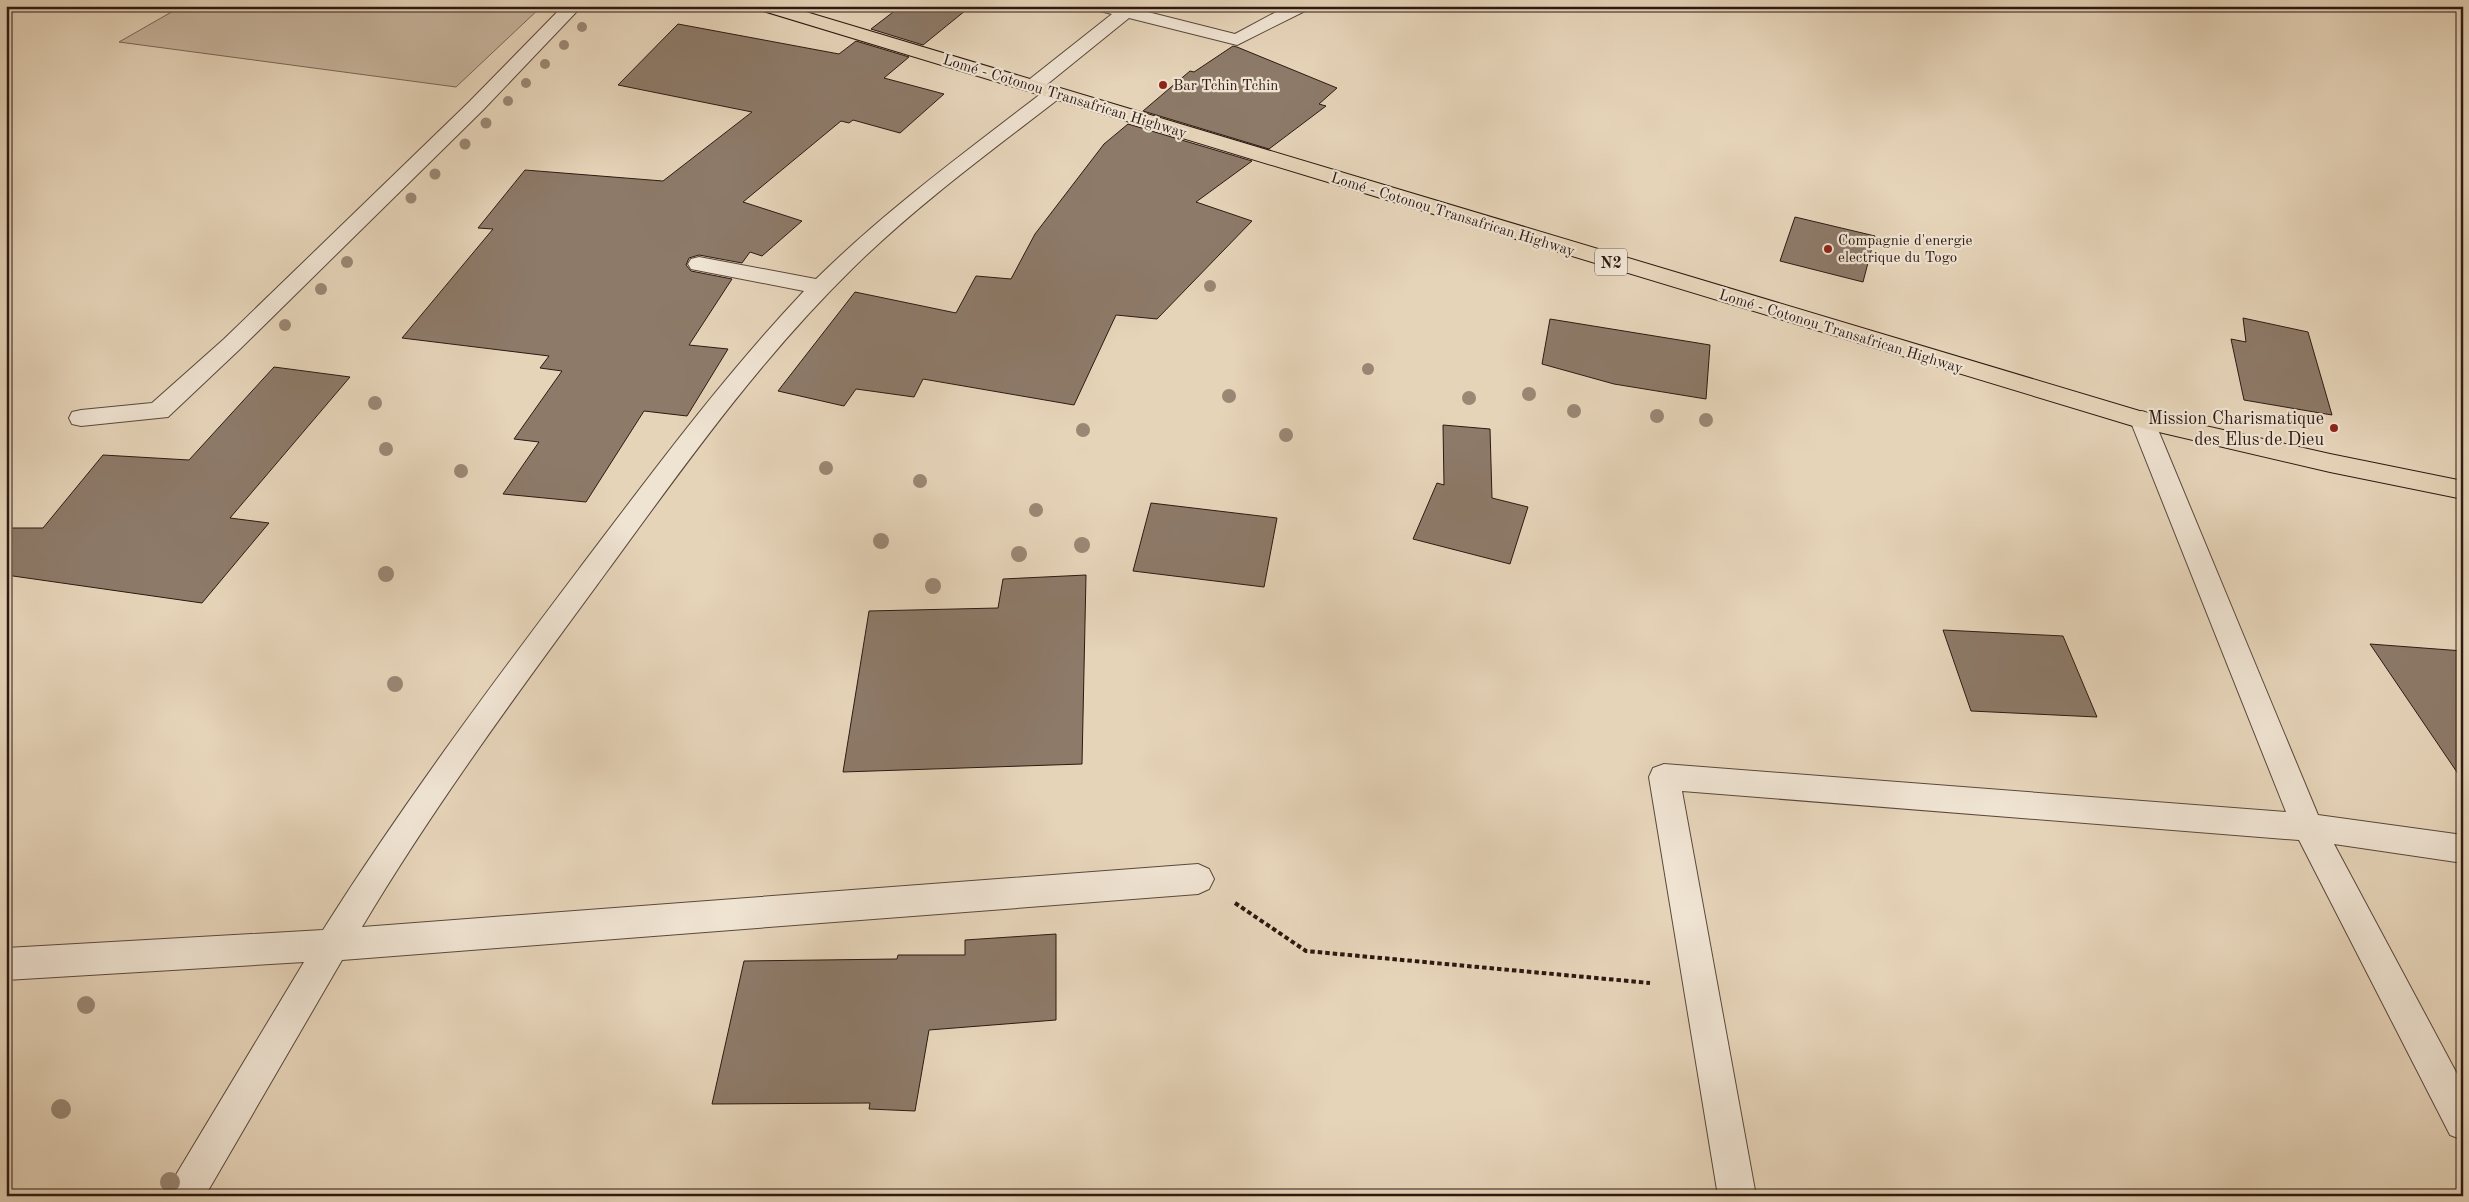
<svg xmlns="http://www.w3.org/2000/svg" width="2469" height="1202" viewBox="0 0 2469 1202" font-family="'Old Standard TT',serif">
  <rect width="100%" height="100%" fill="#e6d4b9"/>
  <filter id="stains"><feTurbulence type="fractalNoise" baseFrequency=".004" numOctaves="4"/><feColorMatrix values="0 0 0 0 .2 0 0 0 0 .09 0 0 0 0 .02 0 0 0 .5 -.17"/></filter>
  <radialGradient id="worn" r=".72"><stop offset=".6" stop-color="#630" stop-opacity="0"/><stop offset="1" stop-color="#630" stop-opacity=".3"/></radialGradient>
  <path fill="#c7b49d" stroke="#7a6658" d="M182,6h360l-86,81 -337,-45z"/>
  <path fill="#8d7a69" stroke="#2d1912" d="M901,6h70l-48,39 -52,-16z
    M678,24l161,30 17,-13 53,16 -25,21 60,16 -44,39 -47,-13 -4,3 -8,-2 -98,81 59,19 -40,35 -12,-4 -8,11 -43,-8 -10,3 -3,7 5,6 41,8 -43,66 39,4 -41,67 -43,-5 -58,91 -83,-8 36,-52 -25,-3 48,-68 -22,-3 9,-12 -147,-18 91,-109 -15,-1 47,-58 138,11 89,-69 -134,-27z
    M1233,46l4,1 100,41 -18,16 7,2 -57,43 -126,-38 47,-40 4,1z
    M1128,124l124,37 -56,41 56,19 -95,98 -41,-4 -42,90 -151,-26 -9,18 -58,-8 -12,17 -66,-15 77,-99 101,21 20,-37 35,3 24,-45 69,-90z
    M1795,217l80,19 -12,46 -83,-21z
    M2243,318l65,14 24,83 -88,-15 -13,-61 15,3z
    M1550,319l160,26 -4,54 -92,-15 -72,-20z
    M274,367l76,10 -120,141 39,5 -67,80 -196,-28v-47h37l60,-73 86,5z
    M1443,425l47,4 2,69 36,9 -18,57 -97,-25 24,-56 7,2z
    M1151,503l126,15 -13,69 -131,-16z
    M1086,575l-4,189 -239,8 26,-161 129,-3 5,-29z
    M1943,630l120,6 34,81 -126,-6z
    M2370,644l93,7v130z
    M1056,934v86l-127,10 -14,81 -46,-2 1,-6 -158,1 32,-143 153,-2 1,-4h67v-15z"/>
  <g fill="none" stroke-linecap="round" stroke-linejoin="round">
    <g stroke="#5b483c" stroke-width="2">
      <path id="minor" d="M563,6h19l-99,104 -243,239 -72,68 -87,9 -9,-2 -3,-6 3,-6 9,-2 71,-7 72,-64 245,-237z
        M1093,6h31l111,28 52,-28h23l-3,4 -70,35 -108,-27 -89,72h-14l-3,-4 3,-4 86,-68 -16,-4z
        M1054,87l7,2 3,4 -3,4c-71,55 -144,108 -208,171 -93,91 -169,198 -245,302 -86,117 -172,233 -246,357l836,-63 11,5 5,10 -5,10 -11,5 -856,66 -137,236h-40l6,-13 133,-221 -298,18v-32l317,-18c79,-125 167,-243 256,-361 72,-95 143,-191 225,-278l-113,-22 -3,-5 3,-5 8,-2 117,22c71,-70 152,-129 231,-190z
        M2142,411l9,3 3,6 164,395 145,20v28l-129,-19 129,241v55l-13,-5 -151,-295 -617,-49 74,405h-38l-69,-419 4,-9 11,-4 622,48 -156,-392 3,-6z"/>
    </g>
    <g stroke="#2d1912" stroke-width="2">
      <path id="highway" d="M757,6h29l1357,406 187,42 133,27v18l-133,-27 -197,-46 -1373,-416z"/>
    </g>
    <path stroke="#2d1912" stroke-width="4" stroke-dasharray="4.5 3" stroke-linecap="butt" d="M1235,903l71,48 344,32"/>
    <use href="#minor" fill="#efe3d2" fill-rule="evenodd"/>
    <use href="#highway" fill="#e6d4b9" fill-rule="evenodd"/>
  </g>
  <g fill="#9a8774">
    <circle cx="582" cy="27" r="5"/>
    <circle cx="564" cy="45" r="5"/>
    <circle cx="545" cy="64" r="5"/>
    <circle cx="526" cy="83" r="5"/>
    <circle cx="508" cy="101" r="5"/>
    <circle cx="486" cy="123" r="5.5"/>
    <circle cx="465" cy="144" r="5.5"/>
    <circle cx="435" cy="174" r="5.5"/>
    <circle cx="411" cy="198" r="5.5"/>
    <circle cx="347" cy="262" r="6"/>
    <circle cx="1210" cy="286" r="6"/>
    <circle cx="321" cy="289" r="6"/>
    <circle cx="285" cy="325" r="6"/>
    <circle cx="1368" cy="369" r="6"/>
    <circle cx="1529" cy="394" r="7"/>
    <circle cx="1229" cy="396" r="7"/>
    <circle cx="1469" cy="398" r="7"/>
    <circle cx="375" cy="403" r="7"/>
    <circle cx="1574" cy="411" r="7"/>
    <circle cx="1657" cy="416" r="7"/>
    <circle cx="1706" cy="420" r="7"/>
    <circle cx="1083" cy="430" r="7"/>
    <circle cx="1286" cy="435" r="7"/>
    <circle cx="386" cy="449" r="7"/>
    <circle cx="826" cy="468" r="7"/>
    <circle cx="461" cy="471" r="7"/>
    <circle cx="920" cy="481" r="7"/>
    <circle cx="1036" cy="510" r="7"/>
    <circle cx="881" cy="541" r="8"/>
    <circle cx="1082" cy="545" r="8"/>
    <circle cx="1019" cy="554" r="8"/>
    <circle cx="386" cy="574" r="8"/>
    <circle cx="933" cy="586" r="8"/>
    <circle cx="395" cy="684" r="8"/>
    <circle cx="86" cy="1005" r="9"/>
    <circle cx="61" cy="1109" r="10"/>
    <circle cx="170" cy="1182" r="10"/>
  </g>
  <g fill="#8f2418" stroke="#efe3d2" stroke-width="2">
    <circle cx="1163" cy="85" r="5"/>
    <circle cx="1828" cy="249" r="5"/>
    <circle cx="2334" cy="428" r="5"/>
  </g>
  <g text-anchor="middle" stroke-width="4.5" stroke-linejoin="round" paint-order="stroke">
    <g font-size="15" fill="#2d1912" stroke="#efe3d2" text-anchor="start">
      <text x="1173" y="90">Bar Tchin Tchin</text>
      <text x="1838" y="245">Compagnie d'energie<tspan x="1838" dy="17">electrique du Togo</tspan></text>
    </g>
    <g font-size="15" fill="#2d1912" stroke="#efe3d2">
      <text transform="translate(1065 96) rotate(17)" y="5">Lomé - Cotonou Transafrican Highway</text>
      <text transform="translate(1453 214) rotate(17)" y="5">Lomé - Cotonou Transafrican Highway</text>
      <text transform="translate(1841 331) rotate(17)" y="5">Lomé - Cotonou Transafrican Highway</text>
    </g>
    <rect fill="#efe3d2" stroke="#67564c" stroke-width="1" x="1595" y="248.5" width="32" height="27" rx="4"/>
    <g font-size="16" font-weight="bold" fill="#2d1912">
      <text x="1611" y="268">N2</text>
    </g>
    <g font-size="18" fill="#2d1912" stroke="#efe3d2" text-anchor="end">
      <text x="2324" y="424">Mission Charismatique<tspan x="2324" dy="21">des Elus de Dieu</tspan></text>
    </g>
  </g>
  <rect width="2469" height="1202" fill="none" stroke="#e6d4b9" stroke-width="25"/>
  <rect x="8" y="8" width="2454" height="1187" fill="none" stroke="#2d1912" stroke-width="2.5"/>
  <rect x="12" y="12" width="2444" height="1177" fill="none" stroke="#2d1912"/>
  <rect width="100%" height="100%" filter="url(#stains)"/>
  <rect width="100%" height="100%" fill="url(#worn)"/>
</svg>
